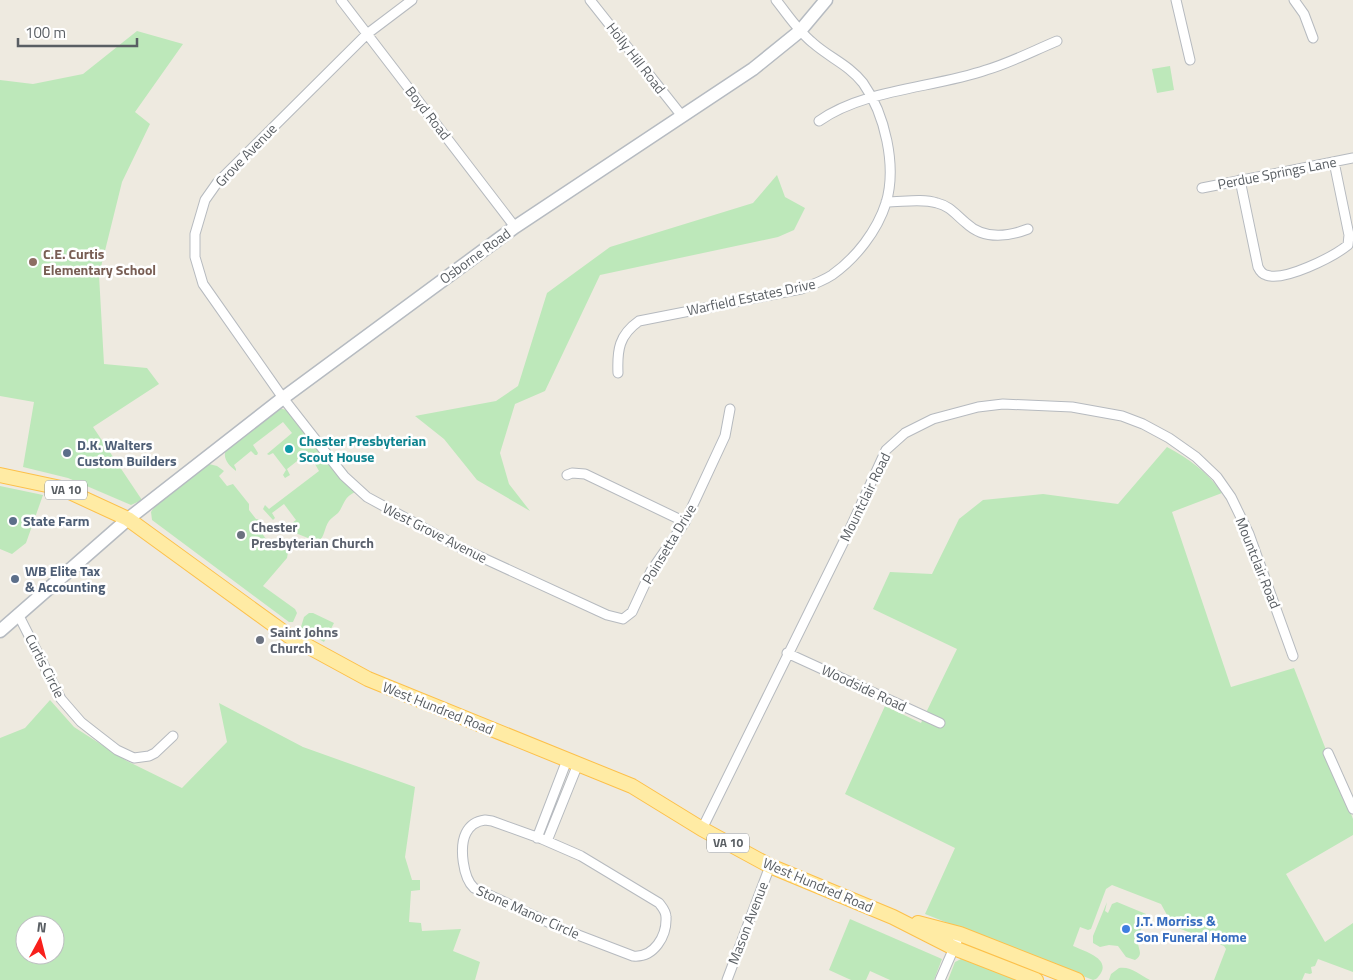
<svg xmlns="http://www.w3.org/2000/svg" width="1353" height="980" viewBox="0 0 1353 980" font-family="'Titillium Web',sans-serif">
  <rect width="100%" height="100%" fill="#eeeae0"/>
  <path fill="#bde8ba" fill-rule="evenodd" d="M137,31l46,13 -48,68 15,12 -28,58 -23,93 5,89 43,4 12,16 -66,43 49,73 -11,5 -63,-27 -45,-11 11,-65 -34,-6v-316l33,4 50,-10z
    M1170,66l4,24 -17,3 -5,-24z
    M777,175l8,22 20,11 -11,22 -16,7 -178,38 -55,116 -30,13 -15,49 9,31 21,27 -53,-31 -33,-41 -29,-23 81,-15 22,-15 29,-93 63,-46 143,-44z
    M278,408l9,2 68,82c-12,6 -10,12 -17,21 -3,3 -7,5 -9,8 -5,7 -4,16 -11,21 -11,-5 -21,-7 -30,-14l-5,4h-2l-4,-5 1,-2 6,4 12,-9 -12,-16 -12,9 3,5 -2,2 -10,-11 2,-4 4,4 50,-38 -4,-7 -9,-10 -19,15 3,6 -5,3 -2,-3 3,-5 -13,-17 -4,2 -2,-1 25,-21 -9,-11 -30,23 5,8 -1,2h-2l-4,-4 -17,14 2,4v2c-7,-5 -14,-13 -10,-21z
    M1167,447c22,12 41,25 55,46l-50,19 59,175 63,-19 59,151v16l-67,39 39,68 28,-19v49l-35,-13 -3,7 -4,1 1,6 -2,1 -5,-1 -3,7h-88l12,-31 -2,-3 -51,-20 -12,-22 -49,-19 -6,4 -15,40 -3,1 -8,-3 -7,19c13,6 43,14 23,33l-3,1 -168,-66 30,-66 -110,-54 40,-88 36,17 36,-74 -84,-40 17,-37 42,2 27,-55 24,-19 60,-6 75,10z
    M209,464l8,2 7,5 -5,5 8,10 6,-2 16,20v6l7,9 5,1v3l-4,3 11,16c8,-5 15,3 20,10l-1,6 -24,28 32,23 2,4 -4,9h-4l-137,-102 -1,-8 4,-6z
    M0,486l43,9 -17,48 -14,11 -12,-5z
    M309,613h4l21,10 -10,19 -21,-12 -2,-3 3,-10z
    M50,700l24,27 53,34 55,27 45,-46 -8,-39 84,44 112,40 -10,70 7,23h8v10l-9,1 -2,31 12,1 1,8 39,-2 -8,22 27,11 -5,18h-475v-242l25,-10zM25,925h30v30h-30z
    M1107,902l-2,9 3,2 4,-9 5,-2 29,12c0,9 -8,18 -8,28 0,8 6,12 -3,18l-9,-3 -8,-11 -9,-1 -9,2 -7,-4v-7z
    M850,919l92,40 -8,21h-44l-20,-9 -4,9h-15l-22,-10z
    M965,957l60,23h-77l7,-18z
    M1119,968c12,-2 21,7 31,12h-41l2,-6z"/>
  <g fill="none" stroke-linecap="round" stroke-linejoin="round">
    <g stroke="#b6babf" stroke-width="11">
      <path id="street" d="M341,0l174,227
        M412,0l-45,34 -150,149 -12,17 -10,34v23l8,27 80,114 61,78 23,21 90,49 150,69 16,4 9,-7 19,-41 34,-49 40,-86 5,-27
        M590,0l92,116
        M1176,0l14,60
        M1294,0l10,14 9,24
        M819,121c45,-32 115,-33 167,-51 24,-7 47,-19 71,-29
        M1240,180l18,87c2,4 4,7 8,8 18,7 67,-18 82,-30l1,-10 -15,-73
        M1202,188l151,-30
        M886,202c17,0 36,-4 51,1 13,3 19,12 29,20 18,17 41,14 62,6
        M618,373c-1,-23 1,-38 21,-52l162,-32c11,-4 22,-8 31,-14 24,-17 45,-44 54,-72 11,-37 -1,-89 -23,-120 -14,-18 -33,-25 -50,-40 -15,-12 -25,-28 -37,-43
        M567,475l5,-2 13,1 100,48
        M18,614l43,85 20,23 14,11 22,17 17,8 15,-2 6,-3 18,-17
        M787,653l153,70
        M1328,753l25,56
        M485,820l7,1 50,18 39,17 78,47c3,4 7,8 7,14 1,19 -12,41 -33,39l-68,-26 -91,-42c-11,-10 -15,-41 -8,-55 4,-8 11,-12 19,-13z
        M702,829l146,-296 38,-83 19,-17 28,-14 45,-12 25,-3 69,3 50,9 21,8 26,14 27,19 21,20 14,20 18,37 44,122
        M537,838l30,-78
        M547,841l31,-77
        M727,980l43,-114
        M940,980l20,-46"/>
    </g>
    <g stroke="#b6bbc1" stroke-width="15">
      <path id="secondary" d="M0,631l128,-112 155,-121 232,-171 238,-158 47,-38 26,-31"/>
    </g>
    <g stroke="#fdc04a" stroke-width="16">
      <path id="primary" d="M0,475l61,13 67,31 161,117 79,43 264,107 70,43 68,37 123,51 61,31 82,32
        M918,923l42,11 117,46"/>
    </g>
    <use href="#street" stroke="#fff" stroke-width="9"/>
    <use href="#secondary" stroke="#fff" stroke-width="12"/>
    <use href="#primary" stroke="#ffeba4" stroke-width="14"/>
  </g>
  <circle fill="#8d6e63" stroke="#fff" stroke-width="2" cx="33" cy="262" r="5"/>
  <circle fill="#0f9aa8" stroke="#fff" stroke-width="2" cx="289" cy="449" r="5"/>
  <g fill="#5c6f8a" stroke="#fff" stroke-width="2">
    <circle cx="67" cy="453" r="5"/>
    <circle cx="13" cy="521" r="5"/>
    <circle cx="15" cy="579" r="5"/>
  </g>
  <g fill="#6b7280" stroke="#fff" stroke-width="2">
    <circle cx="241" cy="535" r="5"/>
    <circle cx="260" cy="640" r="5"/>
  </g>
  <circle fill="#3f7fe0" stroke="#fff" stroke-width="2" cx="1126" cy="929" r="5"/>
  <g text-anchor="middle" stroke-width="5" stroke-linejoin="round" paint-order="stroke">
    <g fill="#fff" stroke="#8b8e92" stroke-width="1">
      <rect x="45" y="480.5" width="42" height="19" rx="4"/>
      <rect x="707" y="833.5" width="42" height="19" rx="4"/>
    </g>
    <g font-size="12" font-weight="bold" fill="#595e63">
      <text x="66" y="494">VA 10</text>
      <text x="728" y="847">VA 10</text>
    </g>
    <g font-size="14" fill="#595e63" stroke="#fff">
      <text transform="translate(636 58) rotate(52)" y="5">Holly Hill Road</text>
      <text transform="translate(428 113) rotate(52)" y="5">Boyd Road</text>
      <text transform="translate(246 155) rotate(-46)" y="5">Grove Avenue</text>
      <text transform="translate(1277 173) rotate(-11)" y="5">Perdue Springs Lane</text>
      <text transform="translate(475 256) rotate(-36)" y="5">Osborne Road</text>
      <text transform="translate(751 297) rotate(-12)" y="5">Warfield Estates Drive</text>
      <text transform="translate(865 497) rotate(-64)" y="5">Mountclair Road</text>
      <text transform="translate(435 533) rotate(27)" y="5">West Grove Avenue</text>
      <text transform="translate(669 544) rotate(-59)" y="5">Poinsetta Drive</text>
      <text transform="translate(1258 563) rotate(68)" y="5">Mountclair Road</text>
      <text transform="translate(45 666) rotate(63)" y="5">Curtis Circle</text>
      <text transform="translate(864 688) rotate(25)" y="5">Woodside Road</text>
      <text transform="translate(438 708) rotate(22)" y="5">West Hundred Road</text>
      <text transform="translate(818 885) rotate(23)" y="5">West Hundred Road</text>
      <text transform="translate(528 912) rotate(24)" y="5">Stone Manor Circle</text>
      <text transform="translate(748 923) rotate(-69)" y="5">Mason Avenue</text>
    </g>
    <g font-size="14" font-weight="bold" fill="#785e54" stroke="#fff" text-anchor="start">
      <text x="43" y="259">C.E. Curtis<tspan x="43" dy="16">Elementary School</tspan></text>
    </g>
    <g font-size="14" font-weight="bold" fill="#0d838f" stroke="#fff" text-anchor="start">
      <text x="299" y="446">Chester Presbyterian<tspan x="299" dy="16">Scout House</tspan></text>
    </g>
    <g font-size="14" font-weight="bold" fill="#4e5e75" stroke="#fff" text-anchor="start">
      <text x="77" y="450">D.K. Walters<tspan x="77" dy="16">Custom Builders</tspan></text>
      <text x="23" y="526">State Farm</text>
      <text x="25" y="576">WB Elite Tax<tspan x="25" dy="16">&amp; Accounting</tspan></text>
    </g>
    <g font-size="14" font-weight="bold" fill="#5b616d" stroke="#fff" text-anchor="start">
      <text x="251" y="532">Chester<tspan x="251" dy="16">Presbyterian Church</tspan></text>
      <text x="270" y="637">Saint Johns<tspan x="270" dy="16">Church</tspan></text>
    </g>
    <g font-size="14" font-weight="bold" fill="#366cbe" stroke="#fff" text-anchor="start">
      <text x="1136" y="926">J.T. Morriss &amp;<tspan x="1136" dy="16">Son Funeral Home</tspan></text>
    </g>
  </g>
  <g transform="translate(40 940) rotate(7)"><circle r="24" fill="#ffffff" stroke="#bdbfc1"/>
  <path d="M0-4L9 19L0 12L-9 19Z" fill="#f8201c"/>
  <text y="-8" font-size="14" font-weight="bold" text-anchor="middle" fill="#595e63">N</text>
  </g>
  <path d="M18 38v8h119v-8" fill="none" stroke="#595e63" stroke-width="2.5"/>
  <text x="25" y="38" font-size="15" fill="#595e63" stroke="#ffffff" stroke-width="4" paint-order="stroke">100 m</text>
</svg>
